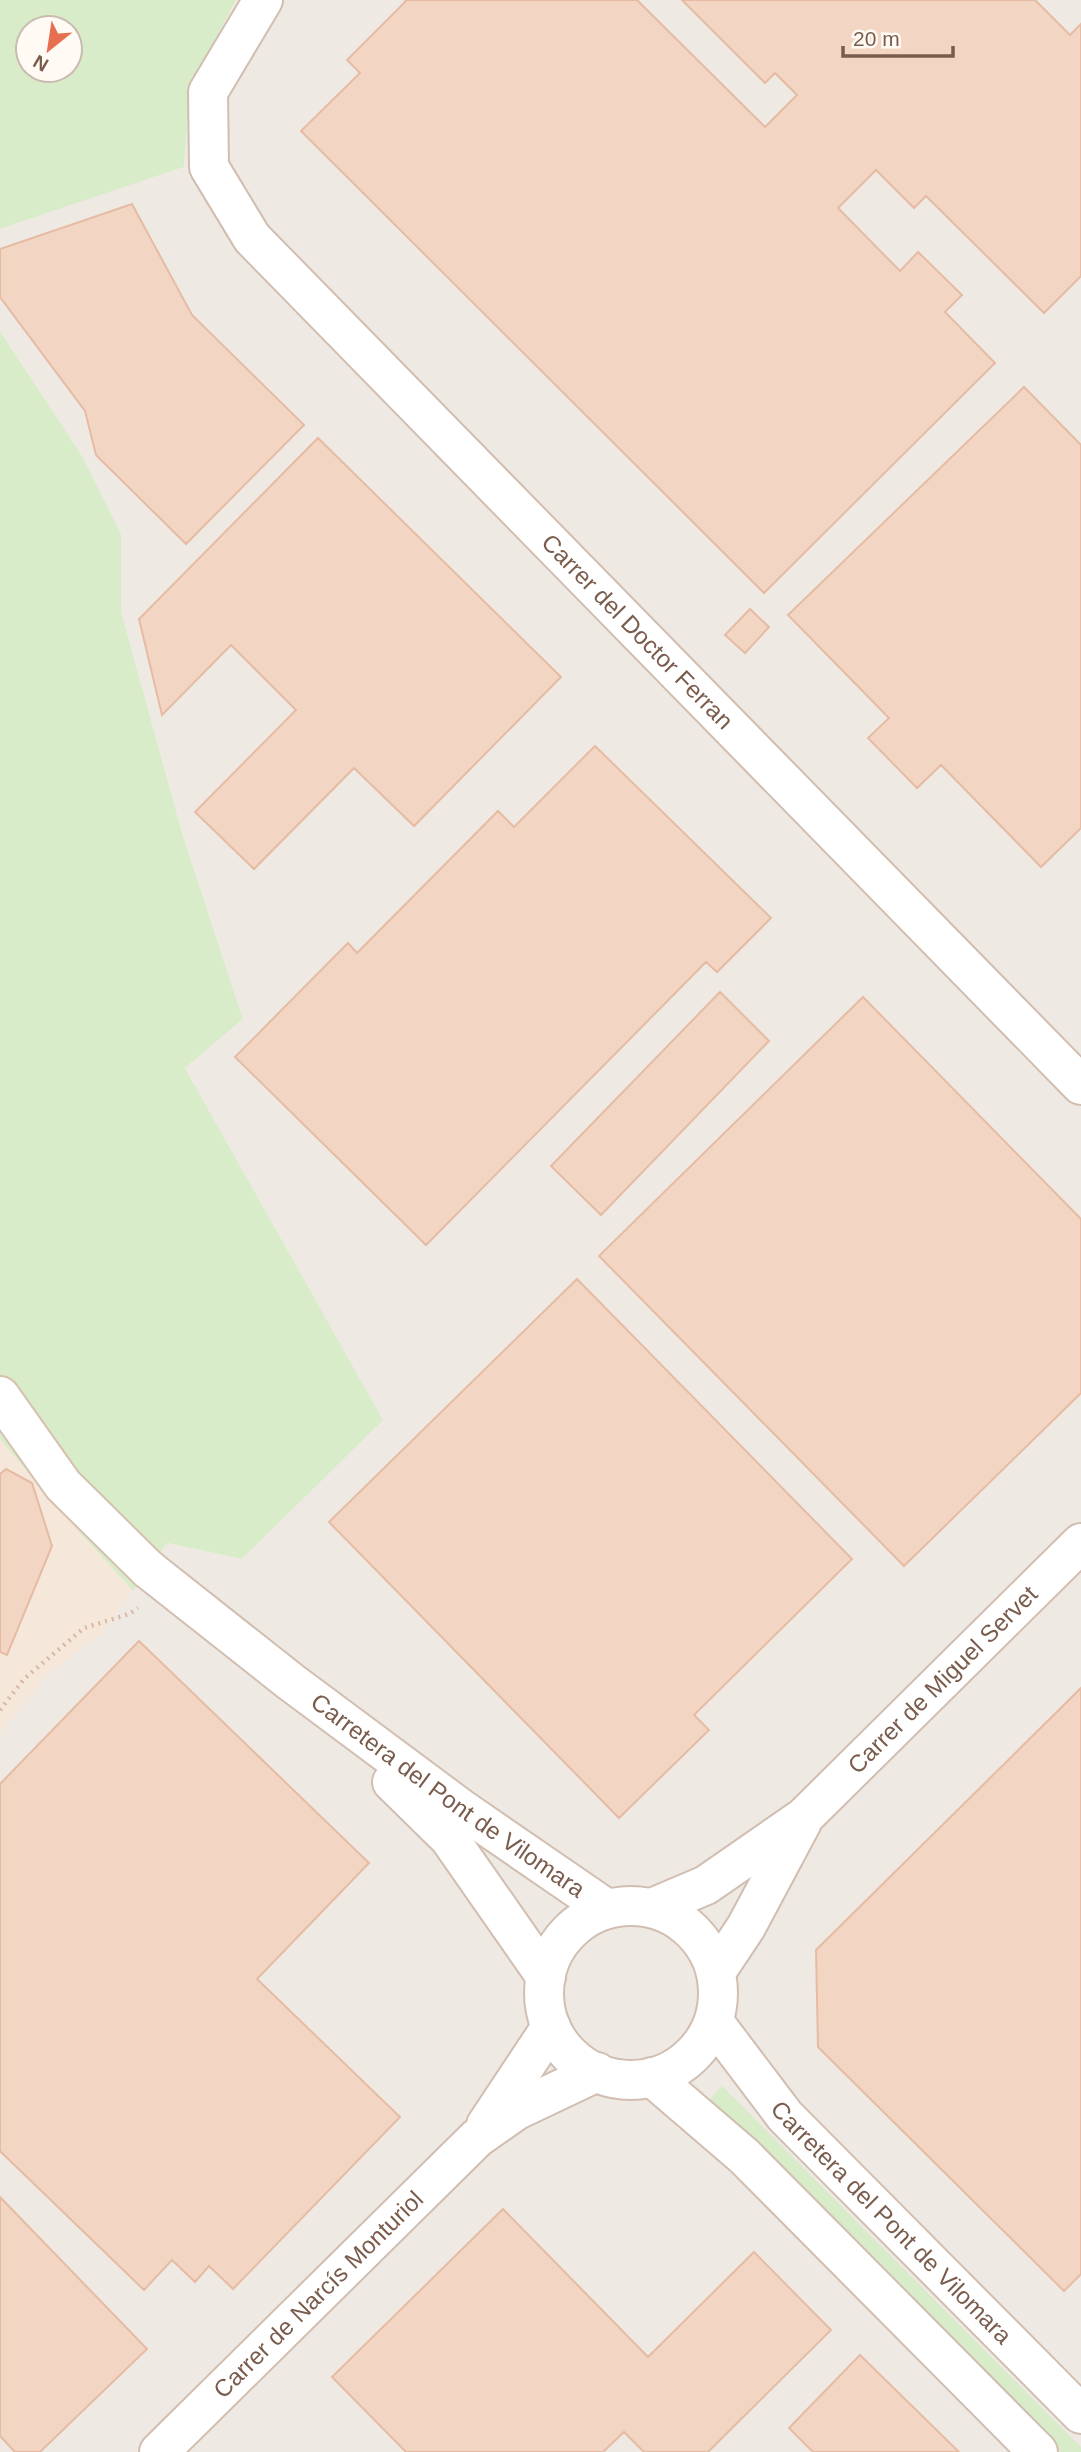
<svg xmlns="http://www.w3.org/2000/svg" width="1081" height="2452" viewBox="0 0 1081 2452" font-family="Helvetica,sans-serif">
  <rect width="100%" height="100%" fill="#fdf6ec"/>
  <path fill="#f5e8da" d="M0,1439l61,73 72,79 -32,43 -52,40 -49,60z"/>
  <path fill="#efe9e4" d="M236,0h845v2452h-1081v-718l49,-60 52,-40 66,-91 75,16 140,-140 -197,-351 58,-49 -60,-183 -62,-225v-77l-39,-78 -82,-125v-102l184,-62 6,-79z"/>
  <path fill="#d8ecc9" fill-rule="evenodd" d="M0,0h236l-46,88 -6,79 -184,62zM28,28h42v42h-42z
    M0,331l82,125 39,78v77l62,225 60,183 -58,49 198,352 -141,139 -75,-16 -34,48 -72,-79 -61,-73z
    M722,2086l359,361v5h-21l-351,-352z"/>
  <path fill="#f3d5c3" stroke="#e6bba3" stroke-width="2" d="M405,0h232l128,127 32,-32 -22,-22 -10,10 -83,-83h353l35,35 11,-11v252l-37,37 -118,-117 -12,12 -38,-38 -38,38 62,63 18,-19 44,43 -17,17 50,51 -231,230 -463,-462 59,-58 -13,-13 59,-59z
    M132,204l60,111 112,110 -118,119 -90,-89 -11,-44 -85,-114v-48z
    M1024,387l57,58v383l-40,39 -100,-102 -24,23 -49,-50 21,-20 -101,-103z
    M318,438l243,239 -147,149 -60,-58 -100,101 -59,-57 101,-102 -65,-65 -69,70 -23,-96z
    M750,609l19,18 -24,26 -20,-18z
    M595,746l176,172 -54,54 -11,-10 -280,283 -191,-188 113,-114 9,10 141,-142 16,16z
    M720,992l49,49 -168,174 -50,-49z
    M863,997l218,222v174l-177,173 -305,-310z
    M577,1279l275,280 -158,156 15,15 -90,88 -290,-296z
    M6,1469l26,14 20,63 -45,109 -7,-3v-178z
    M139,1641l230,222 -112,116 143,138 -167,172 -24,-23 -14,16 -23,-22 -28,30 -144,-139v-367z
    M1081,1688v586l-17,17 -246,-244 -2,-97z
    M0,2197l147,152 -107,103h-25l-15,-16z
    M503,2209l145,148 106,-105 77,78 -123,122h-64l-20,-20 -21,20h-197l-74,-75z
    M860,2355l99,97h-146l-24,-24z"/>
  <g fill="none" stroke-linecap="round" stroke-linejoin="round">
    <g stroke="#d1beb0" stroke-width="42">
      <g id="street">
        <path id="s1" d="M263,0l-55,92 1,75 43,71 829,847"/>
        <path id="s2" d="M148,1569l143,113 172,128 144,99"/>
        <path d="M392,1782l57,56 97,139"/>
        <circle cx="631" cy="1993" r="87"/>
        <path id="s3" d="M652,1908l54,-23 98,-68 277,-274"/>
        <path d="M716,1972l30,-45 56,-105"/>
        <path id="s4" d="M714,2022l71,94 296,298"/>
        <path d="M652,2077l92,79 294,296"/>
        <path d="M486,2125l65,-98"/>
        <path id="s5" d="M159,2452l318,-314 40,-28 80,-38"/>
      </g>
    </g>
    <g stroke="#d6c0b0" stroke-width="42">
      <path id="secondary" d="M0,1396l63,89 85,84"/>
    </g>
    <path stroke="#d9b8a5" stroke-width="4.5" stroke-dasharray="2 5" stroke-linecap="butt" d="M0,1710l24,-31 60,-51 45,-14 9,-6"/>
    <use href="#street" stroke="#fff" stroke-width="38"/>
    <use href="#secondary" stroke="#fff" stroke-width="38"/>
  </g>
  <g text-anchor="middle" stroke-width="5" stroke-linejoin="round" paint-order="stroke">
    <g font-size="24" fill="#7a5c4d" stroke="#fffaf3">
      <text dy="8" stroke="none"><textPath href="#s1" startOffset="816">Carrer del Doctor Ferran</textPath></text>
      <text dy="8" stroke="none"><textPath href="#s3" startOffset="373">Carrer de Miguel Servet</textPath></text>
      <text dy="8" stroke="none"><textPath href="#s2" startOffset="376">Carretera del Pont de Vilomara</textPath></text>
      <text dy="8" stroke="none"><textPath href="#s4" startOffset="268">Carretera del Pont de Vilomara</textPath></text>
      <text dy="8" stroke="none"><textPath href="#s5" startOffset="224">Carrer de Narcís Monturiol</textPath></text>
    </g>
  </g>
  <g transform="translate(49 49) rotate(210)"><circle r="33" fill="#fffaf3" stroke="#cabbb1" stroke-width="2"/>
  <path d="M0-5L12 26L0 18L-12 26Z" fill="#e76f51"/>
  <text y="-10" font-size="19" font-weight="bold" text-anchor="middle" fill="#7a5c4d">N</text>
  </g>
  <path d="M843 46v10h110v-10" fill="none" stroke="#7a5c4d" stroke-width="3.5"/>
  <text x="853" y="46" font-size="21" fill="#7a5c4d" stroke="#fffaf3" stroke-width="5" paint-order="stroke">20 m</text>
</svg>
